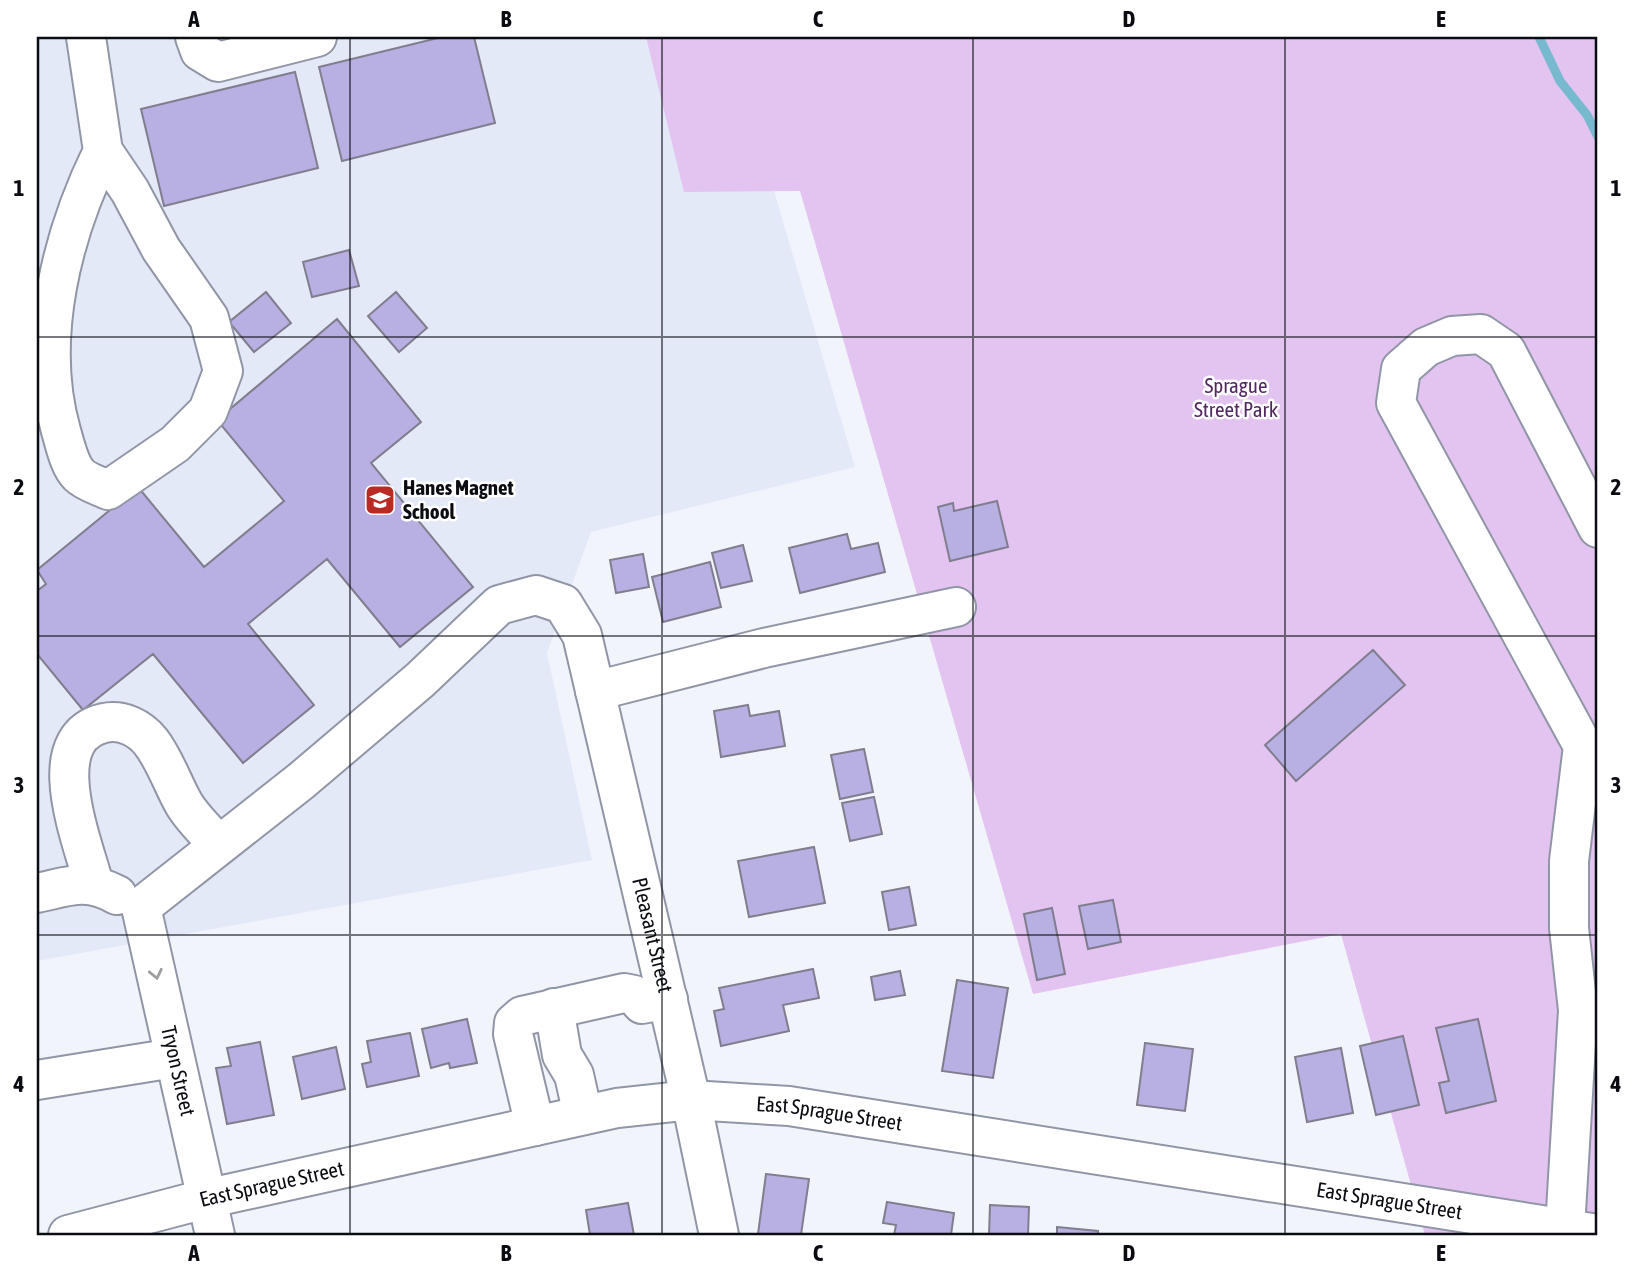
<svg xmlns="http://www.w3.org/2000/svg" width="1635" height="1272" viewBox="0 0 1635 1272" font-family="'Asap Condensed',sans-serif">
  <rect width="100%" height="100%" fill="#f2f4fc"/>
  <path fill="#e4e9f8" d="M37,37h692l126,430 -264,65 -44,121 45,207 -555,101z"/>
  <path fill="#e3c3ef" d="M646,37h952v1198h-173l-84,-301 -308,60 -233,-803 -116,1z"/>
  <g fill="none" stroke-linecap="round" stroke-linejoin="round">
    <path stroke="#77b9cf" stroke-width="9" d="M1539,37l21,44 27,34 11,22"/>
  </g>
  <path fill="#b8afe3" stroke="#807e8e" stroke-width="2" d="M442,37h32l21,86 -153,38 -23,-94z
    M295,72l23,96 -154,38 -23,-97z
    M349,250l10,36 -47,11 -9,-35z
    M266,292l25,31 -37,29 -25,-30z
    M396,292l31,36 -28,24 -31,-36z
    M337,319l84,103 -50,41 102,124 -73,60 -73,-88 -79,65 66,81 -71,58 -90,-109 -70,56 -46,-56v-63l9,-7 -9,-14 101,-83 66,80 80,-66 -67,-81z
    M997,501l11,46 -58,14 -12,-54 15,-4 1,8z
    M847,534l4,15 27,-6 7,29 -85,21 -11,-45z
    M743,545l9,36 -31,7 -9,-35z
    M643,554l6,33 -33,6 -6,-33z
    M710,562l11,45 -58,15 -11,-45z
    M1373,650l32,35 -109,96 -31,-36z
    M748,705l2,11 29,-5 6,35 -64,11 -7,-46z
    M864,749l9,43 -33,7 -9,-44z
    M874,797l8,37 -32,7 -8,-38z
    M814,847l11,56 -76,14 -11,-56z
    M909,887l7,38 -27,5 -7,-38z
    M1113,900l8,42 -33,7 -9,-43z
    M1052,908l13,66 -28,6 -13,-66z
    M813,969l6,29 -36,7 6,26 -68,15 -7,-35 10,-2 -5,-21z
    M900,971l5,24 -30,5 -4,-23z
    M957,980l51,8 -15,90 -51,-7z
    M467,1019l10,44 -27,5 -1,-5 -18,5 -9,-39z
    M1478,1019l18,82 -50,12 -7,-30 10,-2 -13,-53z
    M410,1033l9,43 -52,11 -5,-23 9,-2 -4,-21z
    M1403,1036l16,69 -43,10 -16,-69z
    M260,1042l14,73 -47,9 -11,-56 15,-2 -4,-18z
    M1145,1043l48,6 -8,62 -48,-6z
    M336,1047l9,42 -43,10 -9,-42z
    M1341,1048l12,65 -46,9 -12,-65z
    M766,1174l43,5 -8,56 -43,-1z
    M887,1202l67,11 -3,22h-57l2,-10 -13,-2z
    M628,1203l6,32h-44l-4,-25z
    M990,1205l39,2 -1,28h-39z
    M1057,1227l41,4v4h-41z"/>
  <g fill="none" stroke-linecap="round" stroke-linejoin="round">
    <g stroke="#9096a6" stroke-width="42">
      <g id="minor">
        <path d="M86,37l17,114 27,40 31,58 48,69 14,53 -15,40 -33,33 -67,46c-8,-4 -22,-8 -29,-15 -10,-10 -14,-31 -18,-44 -26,-92 1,-197 42,-280"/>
        <path d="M195,37l5,14 18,11 99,-25"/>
        <path d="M595,691l169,-43 192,-41"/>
        <path d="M94,885c-11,-43 -55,-147 10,-162 18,-4 36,5 47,19 14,18 22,43 33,62 9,15 23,28 35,41"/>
        <path d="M37,893c33,-7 49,-15 80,2"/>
        <path id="s1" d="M141,907l160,-126 119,-101 79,-75 37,-10 27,9 19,31 109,465 28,135"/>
        <path id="s2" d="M141,907l74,328"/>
        <path d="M554,1008l8,47 12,20 9,40"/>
        <path d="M37,1080l137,-22"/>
        <path d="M535,1126l-22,-92 1,-11 8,-7 102,-23 10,2 8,9 26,-5"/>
        <path d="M1565,1228l13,-218 -9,-82v-67l14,-115 -187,-343 5,-34 25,-22 26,-11 29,-2 25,17 92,177"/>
        <path id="s3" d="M68,1235l137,-36 412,-91 74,-8 98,6 809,128"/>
      </g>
    </g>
    <use href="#minor" stroke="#fff" stroke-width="38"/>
  </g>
  <defs><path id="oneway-chevron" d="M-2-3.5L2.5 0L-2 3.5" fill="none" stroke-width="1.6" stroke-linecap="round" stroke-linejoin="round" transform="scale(1.75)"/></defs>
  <use stroke="#9d9ea0" href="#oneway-chevron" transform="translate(156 974) rotate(78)"/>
  <path fill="none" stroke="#0a0c12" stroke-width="2" stroke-opacity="0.55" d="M350,37v1198M662,37v1198M973,37v1198M1285,37v1198M37,337h1561M37,636h1561M37,935h1561"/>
  <defs>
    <g id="school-square" transform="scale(1.575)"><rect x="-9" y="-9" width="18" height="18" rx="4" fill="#b92a25" stroke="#fff"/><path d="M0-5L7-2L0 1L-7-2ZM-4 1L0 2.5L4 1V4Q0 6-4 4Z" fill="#fff"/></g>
  </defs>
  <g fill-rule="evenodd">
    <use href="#school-square" x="380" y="500"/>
  </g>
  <g text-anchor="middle" stroke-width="5" stroke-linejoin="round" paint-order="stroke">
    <g font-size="21" fill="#512860" stroke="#fff">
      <text x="1236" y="393">Sprague<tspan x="1236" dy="24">Street Park</tspan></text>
    </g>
    <g font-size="21" font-weight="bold" fill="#0a0c12" stroke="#fff" text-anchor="start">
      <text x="403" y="495">Hanes Magnet<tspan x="403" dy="24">School</tspan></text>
    </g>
    <g font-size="21" fill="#0a0c12" stroke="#fff">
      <text dy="7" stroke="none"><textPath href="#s1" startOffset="880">Pleasant Street</textPath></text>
      <text dy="7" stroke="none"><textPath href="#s2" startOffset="168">Tryon Street</textPath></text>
      <text dy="7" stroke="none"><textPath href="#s3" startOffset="777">East Sprague Street</textPath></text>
      <text dy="7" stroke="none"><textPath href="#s3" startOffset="210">East Sprague Street</textPath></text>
      <text dy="7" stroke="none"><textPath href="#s3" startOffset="1344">East Sprague Street</textPath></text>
    </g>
  </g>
  <rect width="1635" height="1272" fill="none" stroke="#ffffff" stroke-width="77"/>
  <rect x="38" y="38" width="1558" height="1196" fill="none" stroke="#0a0c12" stroke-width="2.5"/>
  <g font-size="23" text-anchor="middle" font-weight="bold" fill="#0a0c12">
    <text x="194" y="27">A</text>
    <text x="506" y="27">B</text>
    <text x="818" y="27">C</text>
    <text x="1129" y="27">D</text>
    <text x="1441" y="27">E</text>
    <text x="19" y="196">1</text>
    <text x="1616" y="196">1</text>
    <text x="19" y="495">2</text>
    <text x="1616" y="495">2</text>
    <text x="19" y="793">3</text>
    <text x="1616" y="793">3</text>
    <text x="19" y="1092">4</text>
    <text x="1616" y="1092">4</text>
    <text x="194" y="1261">A</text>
    <text x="506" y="1261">B</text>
    <text x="818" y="1261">C</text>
    <text x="1129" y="1261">D</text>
    <text x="1441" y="1261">E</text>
  </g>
</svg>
